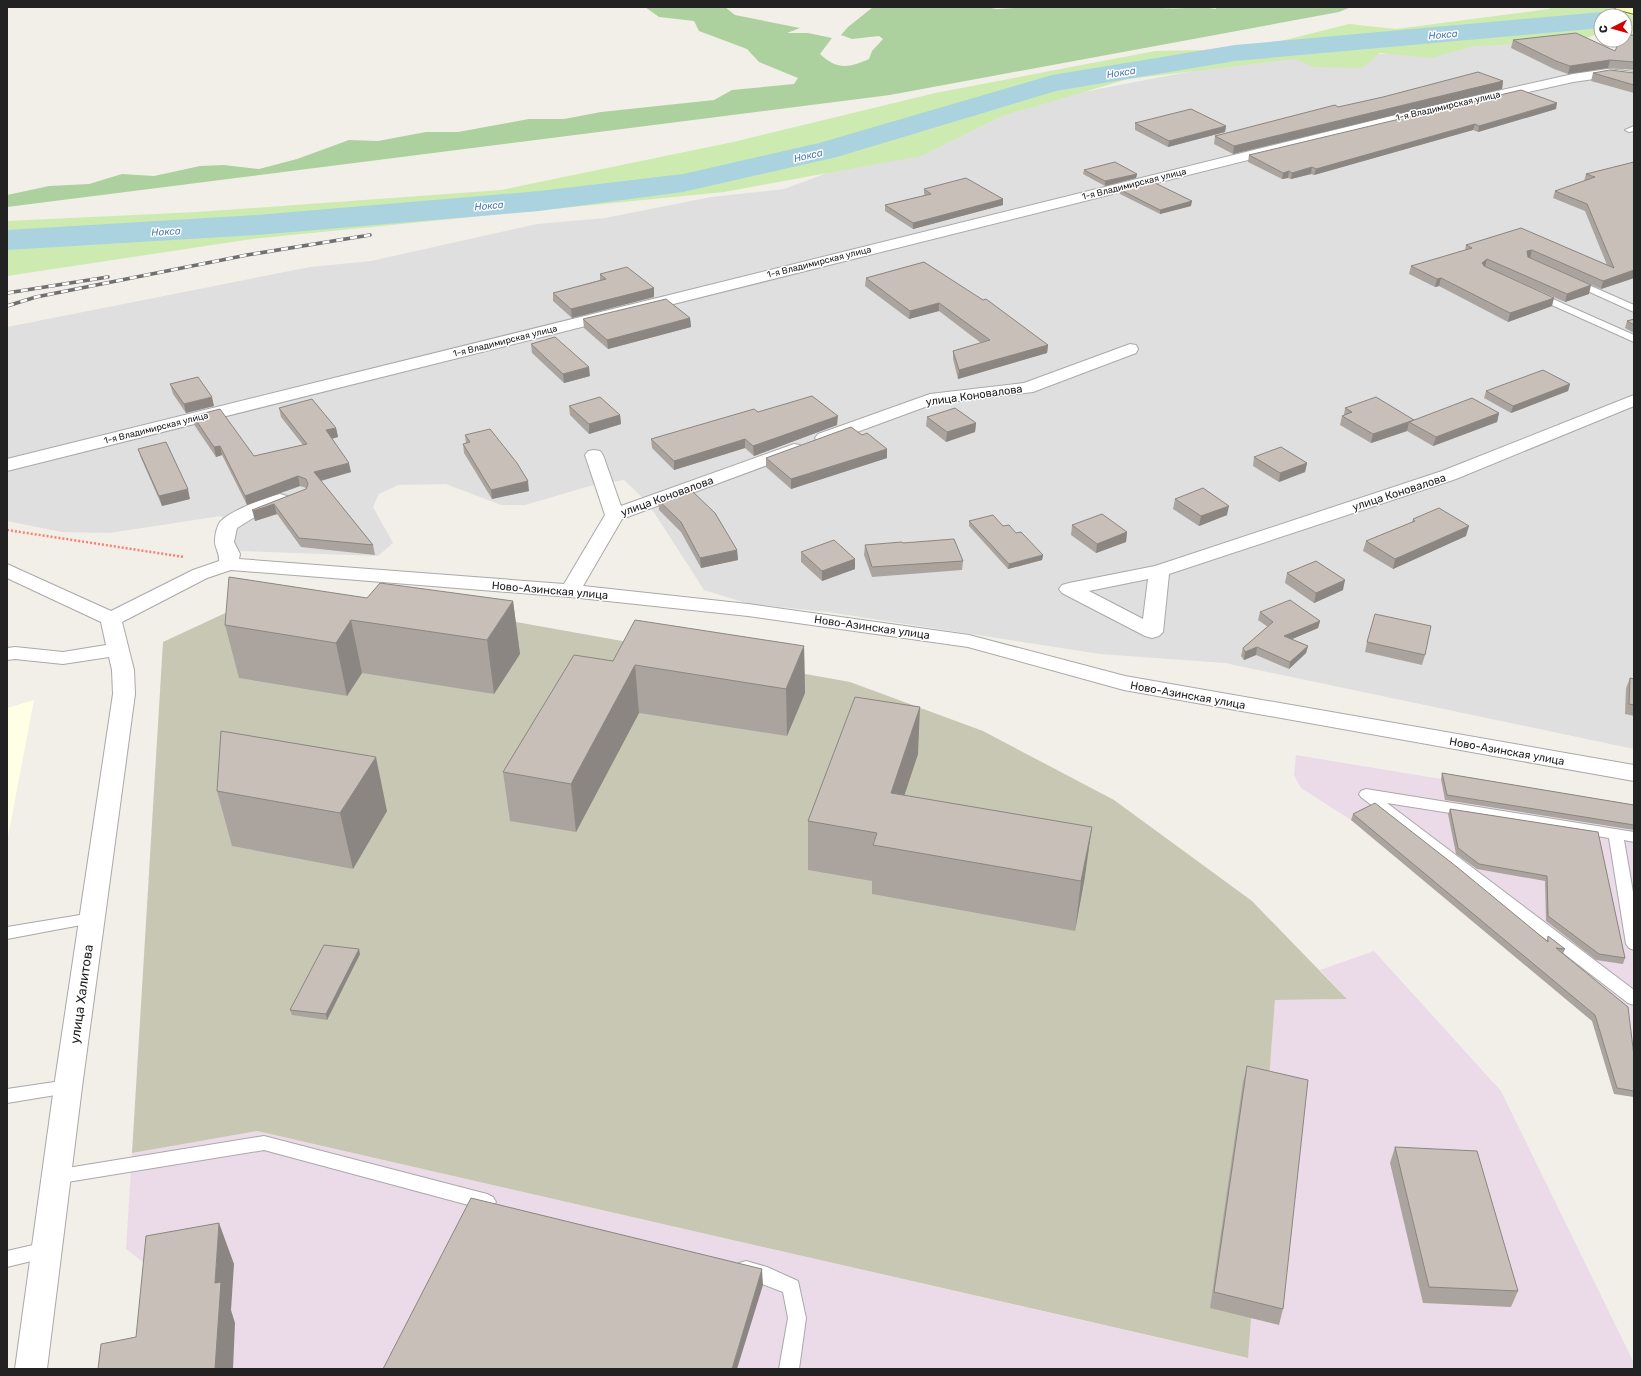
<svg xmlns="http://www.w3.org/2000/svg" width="1641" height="1376" viewBox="0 0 1641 1376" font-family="Rubik,sans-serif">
  <rect width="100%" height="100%" fill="#f2efe9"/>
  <path fill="#e0dfdf" d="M1518,35l106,34 -6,9 16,5v666l-409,-86 -125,-9 -272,-42 -79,-8 -45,-14 -56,-87 -24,-23 -34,6 -65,19h-24l-55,-21 -48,1 -19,9 -6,13 20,36 -15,13 -138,-5 -15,-9 5,-14 -9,-12 -112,17 -47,-1 -55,-11v-194l303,-60 61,-6 166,-37 68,-6 106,-21 73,-8 105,-39 99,-30 69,-23 162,-31 69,-7 131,-7z"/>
  <path fill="#ebdbe8" d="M1296,755l338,56v286l-20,-3 -22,-73 -241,-201 -50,-32 -7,-13z
    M1374,951l127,140 133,272v6h-1480l8,-92 -36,-28 6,-96 125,-22 990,227 28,-358 72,-1 -27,-29z"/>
  <path fill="#ffffe5" d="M34,700l-27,142v-134z"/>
  <path fill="#c7c7b4" d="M260,597l200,15 390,70 133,49 131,69 138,101 95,98 -72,1 -27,358 -991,-227 -125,22 31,-511z"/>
  <path fill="#cdebb0" d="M1551,7h52l31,9v21l-9,-3v-18h-24v17l-15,5 7,18 29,13 -21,1 -13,-10 -70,-16 -44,2 -42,12 -52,-5 -18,15 -49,-1 -17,-8 -168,20 -126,37 -81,40 -197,36 -472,47 -245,37v-55l190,-9 304,-22 232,-48 202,-49 220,-42 94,-2 100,-25 47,5 153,-20z"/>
  <path fill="#add19e" d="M645,7h80l10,8 65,13 -13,5h21l24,5 -12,16c17,16 29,14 49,5l3,-8 11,-12 -4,-3 -27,3 -11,-4 7,-8 25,-20h112l12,2 34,-2h128c15,4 38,-2 56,2l3,-2h133l-12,5 -449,83 -883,112v-12l42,-9 40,-2 33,-10 32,2 46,-10 24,-1 35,4 38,-10 52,-19 29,1 48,-9h32l71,-13h35l37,-7 113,-12 18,-10 62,-6 4,-6 -39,-16 -12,-13 -48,-18 -5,-10 -35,-4z"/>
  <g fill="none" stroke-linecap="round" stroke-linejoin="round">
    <path fill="#aad3df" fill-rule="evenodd" d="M1601,12l10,4h-10v12l-366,33 -179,30 -219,66 -154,35 -144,19 -282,24 -250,15v-20l250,-15 282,-24 144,-17 136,-31 233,-68 183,-30z"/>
    <g stroke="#a9a9a9" stroke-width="2">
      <path id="lane" d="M1634,126v5l-5,1 -4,-2z
        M1575,279l59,26v7l-62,-28v-4z
        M1537,292l97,43v7l-100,-45v-4z
        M1366,789l268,43v10l-10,-2 10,58v52l-5,-2 -3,-4 -17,-106 -222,-35 247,187v15l-6,-2 -267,-206 -2,-3 2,-3z
        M92,913l5,1 3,4 -3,4 -90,17v-12z
        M68,1080l6,2 2,5 -2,5 -67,11v-14z
        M264,1136l223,58 6,3 3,5 -3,5 -6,3 -223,-60 -209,34 -6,-2 -3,-5 3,-5 6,-2z
        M46,1242l6,2 3,6 -3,6 -45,11v-16z
        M746,1261l21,6 31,14 8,37 -7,51h-20l9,-51 -5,-26 -44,-17 -2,-6 2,-6z"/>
    </g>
    <g stroke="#a9a9a9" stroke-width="2">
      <path id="street" d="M1608,69l26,3v8l-26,-3 -35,5 -133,30 -1433,359v-12l1433,-355 133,-30z
        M1130,344l6,1 2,4 -2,4 -103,39 -100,12 -103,38 -6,1 -6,-1 -3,-4 3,-4 112,-40 94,-11z
        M1634,395v11l-178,73 -287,95 -6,58 -4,4 -7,2 -7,-2 -83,-43 -3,-4 3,-4 7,-2 86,-17 287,-95zM1148,579l-5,40 -54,-28z
        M794,444l6,1 3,4 -3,4 -178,66 -39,67 165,18 221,31 156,41 509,89v16l-510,-91 -156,-43 -220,-31 -178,-19 -339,-27 -24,8 -85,44 12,48 1,24 -53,393 -35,282h-32l39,-282 59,-393 -1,-24 -3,-13 -46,7 -48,-5 -8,1v-12l8,-1 48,5 43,-7 -5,-23 -94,-44v-14l104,47 82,-41 26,-9c1,-8 -5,-14 -4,-21 0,-5 2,-14 5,-18 11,-12 45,-24 60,-28l7,2 3,4 -3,4 -34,14 -16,10 -3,14 6,12 -1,5 325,25 41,-69 -20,-60 3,-4 6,-1 6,1 3,4 18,51z"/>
    </g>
    <g stroke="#707d05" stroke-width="2">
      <path id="secondary" d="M1614,7h20v7l-18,-5z"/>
    </g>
    <path stroke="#fa8072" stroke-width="2.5" stroke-dasharray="2 2" stroke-linecap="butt" d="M7,530l177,27"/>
    <use href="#lane" fill="#fff" fill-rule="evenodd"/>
    <use href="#street" fill="#fff" fill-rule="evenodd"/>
    <use href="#secondary" fill="#f7fabf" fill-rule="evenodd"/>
    <g stroke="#707070" stroke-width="3.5">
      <path id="rail" d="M7,293l101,-16
        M7,306l29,-9 211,-42 123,-20"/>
    </g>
    <use href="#rail" stroke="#fff" stroke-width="2.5" stroke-dasharray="7" stroke-linecap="butt"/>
  </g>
  <path fill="#aba49e" d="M1634,35v35l-26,-2 -40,6 -14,-5 -43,-21 2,-8 102,11z
    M1593,73h41v20l-43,-12z
    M1503,81l-1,8 -269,65 -19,-10 1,-8 123,-29z
    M1556,109l-78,23 -5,-2 -159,45 -3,-1 -20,5 -3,-1 -6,1 -34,-17 1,-7z
    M1135,123l91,3 -1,6 -57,15 -33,-17z
    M1634,162v116l-33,11 -71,-31h-1l60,36 -24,8 -68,-30 55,34 -44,16 -69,-36 -4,1 -26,-13 2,-8 54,-16 1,-5 55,-17 86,37 -22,-54 -32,-13 2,-7 29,-10 2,-7z
    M1084,170l53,4 -1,4 -31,8 -22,-12z
    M924,189l79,10v6l-90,24 -28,-18v-6l40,-10 -1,-1z
    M1121,190l70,16 -31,8 -40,-20z
    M924,262l124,83 -1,8 -89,26 -5,-20v-8l28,-8 -42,-32 -30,8 -44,-33 1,-8z
    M600,274l54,14v9l-82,21 -19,-17v-8l47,-13z
    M690,318l1,9 -83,22 -24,-21 -1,-9z
    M1634,319v14l-9,-5 2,-7z
    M531,344l59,32 -26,7 -32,-30z
    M170,384l44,22 -28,7 -13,-19z
    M1570,384l-2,7 -57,22 -27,-15 2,-7z
    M569,406l51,9 1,9 -32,10 -19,-19z
    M279,408l57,20 2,9 -6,1 19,34 -30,9 52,64 2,10 -74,-8 -24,-33 -22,7 -3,-11 54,-21v-1l-6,-2 -53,19 -25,-50 -6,2 -21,-31 -2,-10 61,40 49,-11 -22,-28z
    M1345,408l69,12 85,-7 -2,9 -64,24 -26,-15 -36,12 -31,-18 2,-9 2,-1z
    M758,412l79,13 -83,31 -9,-8 -71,22 -22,-22 -1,-9z
    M927,417l49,6 -1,9 -29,10 -20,-16z
    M465,435l64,56 -37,8 -28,-46 -1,-9 3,-1z
    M862,435l25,14v9l-96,31 -25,-22v-9z
    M138,449l52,50 -28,7 -21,-48z
    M1254,457l53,6 -2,9 -26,10 -26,-16z
    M1175,499l52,16 -28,11 -26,-17z
    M658,500l79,50 1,10 -37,8 -20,-36 -22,-22z
    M1413,519l53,17 -73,33 -30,-18 3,-10 46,-19z
    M969,521l34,5 13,7 27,22 -1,5 -34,9 -39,-43z
    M1072,525l55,7 -1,10 -30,11 -25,-18z
    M903,543l60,18 -1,9 -90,7 -8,-22 1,-10z
    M801,552l54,7v10l-33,12 -21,-19z
    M1287,573l56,17 -29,13 -29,-20z
    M367,598l146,3 7,53 -26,40 -132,-21 -15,23 -108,-18 -14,-53z
    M1260,612l60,9 -2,7 -26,11 16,7 -2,7 -17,16 -33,-14 -12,5 -3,-4 2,-8 25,-21 -10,-7z
    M1367,642l58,13 -3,10 -57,-13z
    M804,646l1,47 -18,43 -148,-23 -63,119 -66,-11 -7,-49 110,-111z
    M1630,678l4,1v37l-9,-2 1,-26z
    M918,754l-14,41 181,81 -10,55 -203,-37v-13l-64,-11v-49z
    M1442,773l192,32v25l-189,-30 -4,-21z
    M217,791l170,20 -34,58 -121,-23z
    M1450,809l148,23 27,126 -2,6 -27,-4 -50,-39 -1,-40 -68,-12 -21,-15 -8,-40z
    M1353,814l194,126 1,-4 17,13 -2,5 71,102v41l-20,-3 -22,-73 -241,-201z
    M360,954l-33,66 -35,-5 -2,-5z
    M1247,1066l36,243 -4,16 -69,-17 33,-226z
    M1395,1147l123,144 -7,16 -88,-4 -33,-140z"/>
  <path fill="#8b8681" d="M1610,60l-2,8 -40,6 2,-8z
    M1503,81l-1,8 -269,65 1,-8z
    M1557,103l-1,6 -78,23 1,-6z
    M1475,124l-2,6 -159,45 2,-6z
    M1226,126l-1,6 -57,15 1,-6z
    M1312,167l-1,7 -20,5 1,-6z
    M1289,171l-1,7 -6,1 1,-6z
    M1137,174l-1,4 -31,8v-5z
    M1003,199v6l-90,24v-6z
    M1192,201l-1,5 -31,8v-4z
    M1532,250l-2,8 -5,1 2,-8z
    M1487,259l-2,8 -3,-4z
    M1634,270v8l-33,11 2,-8z
    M1441,278l-2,8 -4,1 2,-8z
    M1591,285l-2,9 -24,8 2,-8z
    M654,288v9l-82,21 -1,-9z
    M1554,298l-2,8 -44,16 2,-9z
    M939,303v8l-30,8 1,-8z
    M690,318l1,9 -83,22 -1,-9z
    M1048,345l-1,8 -89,26 1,-9z
    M589,367l1,9 -26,7 -1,-9z
    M1570,384l-2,7 -57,22 2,-7z
    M212,397l2,9 -28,7 -2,-9z
    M1499,413l-2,9 -64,24 3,-9z
    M620,415l1,9 -32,10v-10z
    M838,416l-1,9 -83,31 -1,-10z
    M1409,422l-2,9 -36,12 2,-9z
    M976,423l-1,9 -29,10 1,-10z
    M336,428l2,9 -10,3 -2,-10z
    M745,439v9l-71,22v-9z
    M220,446l2,9 -6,2 -2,-10z
    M887,449v9l-96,31v-10z
    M349,463l2,9 -35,10 -2,-10z
    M1307,463l-2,9 -26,10 1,-9z
    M298,476l2,10 -53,19 -2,-9z
    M528,481l1,10 -37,8 -1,-9z
    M188,489l2,10 -28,7 -3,-10z
    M274,504l3,10 -22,7 -2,-10z
    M1229,506l-2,9 -28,11 2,-10z
    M1469,526l-3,10 -73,33 2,-10z
    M1127,532l-1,10 -30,11 1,-9z
    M737,550l1,10 -37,8 -1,-10z
    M1043,555l-1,5 -34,9 1,-5z
    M855,559v10l-33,12v-10z
    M1345,580l-2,10 -29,13 2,-10z
    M513,601l7,53 -26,40 -7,-54z
    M351,620l11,53 -15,23 -11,-53z
    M1320,621l-2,7 -35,15 1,-7z
    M804,646l1,47 -18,43 -1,-47z
    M1308,646l-2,7 -17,16 1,-7z
    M1257,647l-1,8 -12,5 1,-8z
    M635,665l4,48 -63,119 -5,-48z
    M920,707l-2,47 -29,88 2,-49z
    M376,757l11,54 -34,58 -13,-56z
    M1092,827l-7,49 -10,55 6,-50z
    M359,949l1,5 -33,66 -1,-6z
    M219,1223l15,41 -3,46 4,13 -2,46h-18v-86z
    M762,1269l1,16 -26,84h-5z"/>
  <path fill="#c7bfb8" stroke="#8b8681" d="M1576,33l39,18 5,-11h5v-4l9,-1v27l-24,-2 -40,6 -14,-5 -43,-21z
    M1610,70l24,3v12l-41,-12z
    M1478,72l25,9 -269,65 -19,-10 120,-31 3,2 45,-10z
    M1521,90l36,13 -78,23 -4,-2 -159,45 -4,-2 -20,6 -3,-2 -6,2 -34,-18z
    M1191,109l35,17 -57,15 -34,-18z
    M1115,162l22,12 -32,7 -21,-11z
    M1634,162v108l-31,11 -71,-31 -5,1 1,6 63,28 -24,9 -80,-35 -5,4 2,3 70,32 -44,15 -69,-35 -4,1 -26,-13 61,-18 -6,-3 55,-17 93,40 -27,-64 -32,-13 40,-14 -9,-3z
    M966,178l37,21 -90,24 -28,-18 46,-11 -7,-5z
    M1153,182l39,19 -32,9 -39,-20z
    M924,262l59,38 3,-1 62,46 -89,25 -6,-19 37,-11 -51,-37 -29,8 -44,-33z
    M627,267l27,21 -83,21 -18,-16 53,-14 -6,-5z
    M666,299l24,19 -83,22 -24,-21z
    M1634,319v6l-7,-4z
    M555,337l34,30 -26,7 -32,-30z
    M1543,370l27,14 -57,22 -27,-15z
    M198,377l14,20 -28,7 -14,-20z
    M812,396l26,20 -85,30 -8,-7 -71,22 -23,-22 103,-30 4,3z
    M600,397l20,18 -31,9 -20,-18z
    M1376,397l38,23 -41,14 -31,-18 10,-4 -7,-4z
    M1472,398l27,15 -63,24 -27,-15z
    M312,399l24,29 -10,2 23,33 -35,9 59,73 -74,-7 -25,-34 -21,7 -1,-1 54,-21 2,-5 -2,-5 -8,-3 -53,20 -25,-50 -6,1 -21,-31 27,-7 34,47 53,-12 -28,-36z
    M955,408l21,15 -29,9 -20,-15z
    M851,427l11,8 5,-2 20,16 -96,30 -25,-21z
    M490,429l27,34 11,18 -37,9 -28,-46 7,-2 -5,-7z
    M166,442l22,47 -29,7 -21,-47z
    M1281,447l26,16 -27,10 -26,-16z
    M1203,488l26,18 -28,10 -26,-17z
    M691,490l24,23 22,37 -37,8 -19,-36 -23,-22z
    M1439,508l30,18 -74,33 -29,-18 49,-20 -2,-2z
    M1102,514l25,18 -30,12 -25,-19z
    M993,515l10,11 6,-1 7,8 5,-1 22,23 -34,9 -40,-43z
    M954,539l9,22 -91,6 -7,-22 37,-3 1,1z
    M834,540l21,19 -33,12 -21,-19z
    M1316,561l29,19 -29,13 -29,-20z
    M229,577l138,21 13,-15 133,18 -26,39 -136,-20 -15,23 -111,-18z
    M1290,600l30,21 -36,15 24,10 -18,16 -33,-15 -12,5 -2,-4 30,-26 -13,-10z
    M1375,614l56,12 -6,29 -58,-13z
    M635,620l169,26 -18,43 -151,-24 -64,119 -68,-12 71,-117 39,6z
    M1630,678l4,1v26l-5,-1z
    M855,697l65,10 -29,86 201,34 -11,54 -208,-36 4,-12 -69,-12z
    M221,731l155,26 -36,56 -123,-22z
    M1442,773l192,32v20l-187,-30z
    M1375,803l82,64 91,75v-6l17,13 -9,-1 72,59 6,49v35l-17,-3 -22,-73 -242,-201z
    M1450,809l148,23 27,126 -26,-4 -51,-38 -1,-40 -68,-12 -21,-16z
    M324,945l35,4 -33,65 -36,-4z
    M1247,1066l61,14 -25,229 -69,-17z
    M1395,1147l82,4 41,140 -89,-4z
    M471,1198l291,71 -30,100h-349z
    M219,1223l-4,60 6,-1 -6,87h-117l3,-25 35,-7 10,-101z"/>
  <g text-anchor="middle" stroke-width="3" stroke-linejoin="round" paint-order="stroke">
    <g font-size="9" fill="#222" stroke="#fff">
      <text transform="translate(1448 106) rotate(-13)" y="3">1-я Владимирская улица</text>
      <text transform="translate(1134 184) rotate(-14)" y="3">1-я Владимирская улица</text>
      <text transform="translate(819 262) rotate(-14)" y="3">1-я Владимирская улица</text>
      <text transform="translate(505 341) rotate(-14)" y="3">1-я Владимирская улица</text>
      <text transform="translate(156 428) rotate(-14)" y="3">1-я Владимирская улица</text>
    </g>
    <g font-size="10" font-style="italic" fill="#4a7aab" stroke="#fff">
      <text transform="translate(1443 34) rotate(-5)" y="4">Нокса</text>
      <text transform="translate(1121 72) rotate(-9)" y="4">Нокса</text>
      <text transform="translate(808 155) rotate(-13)" y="4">Нокса</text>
      <text transform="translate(489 205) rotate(-5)" y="4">Нокса</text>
      <text transform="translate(166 231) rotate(-3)" y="4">Нокса</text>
    </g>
    <g font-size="11" fill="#222" stroke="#fff">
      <text transform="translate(974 395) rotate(-8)" y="4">улица Коновалова</text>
      <text transform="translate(1399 492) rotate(-18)" y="4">улица Коновалова</text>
      <text transform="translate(667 496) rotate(-20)" y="4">улица Коновалова</text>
      <text transform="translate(550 590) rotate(5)" y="4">Ново-Азинская улица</text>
      <text transform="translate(872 627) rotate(8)" y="4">Ново-Азинская улица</text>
      <text transform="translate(1188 695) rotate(10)" y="4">Ново-Азинская улица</text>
      <text transform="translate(1507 751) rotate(10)" y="4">Ново-Азинская улица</text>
    </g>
    <g font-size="13" fill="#222" stroke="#fff">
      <text transform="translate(81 994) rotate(-82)" y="5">улица Халитова</text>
    </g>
  </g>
  <rect width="1641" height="1376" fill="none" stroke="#222222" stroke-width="16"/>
  <g transform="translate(1613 28) rotate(264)"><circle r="19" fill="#ffffff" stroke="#a7a7a7"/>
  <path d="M0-3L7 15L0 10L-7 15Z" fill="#d40000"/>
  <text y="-6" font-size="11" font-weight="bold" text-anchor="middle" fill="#222222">С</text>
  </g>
</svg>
